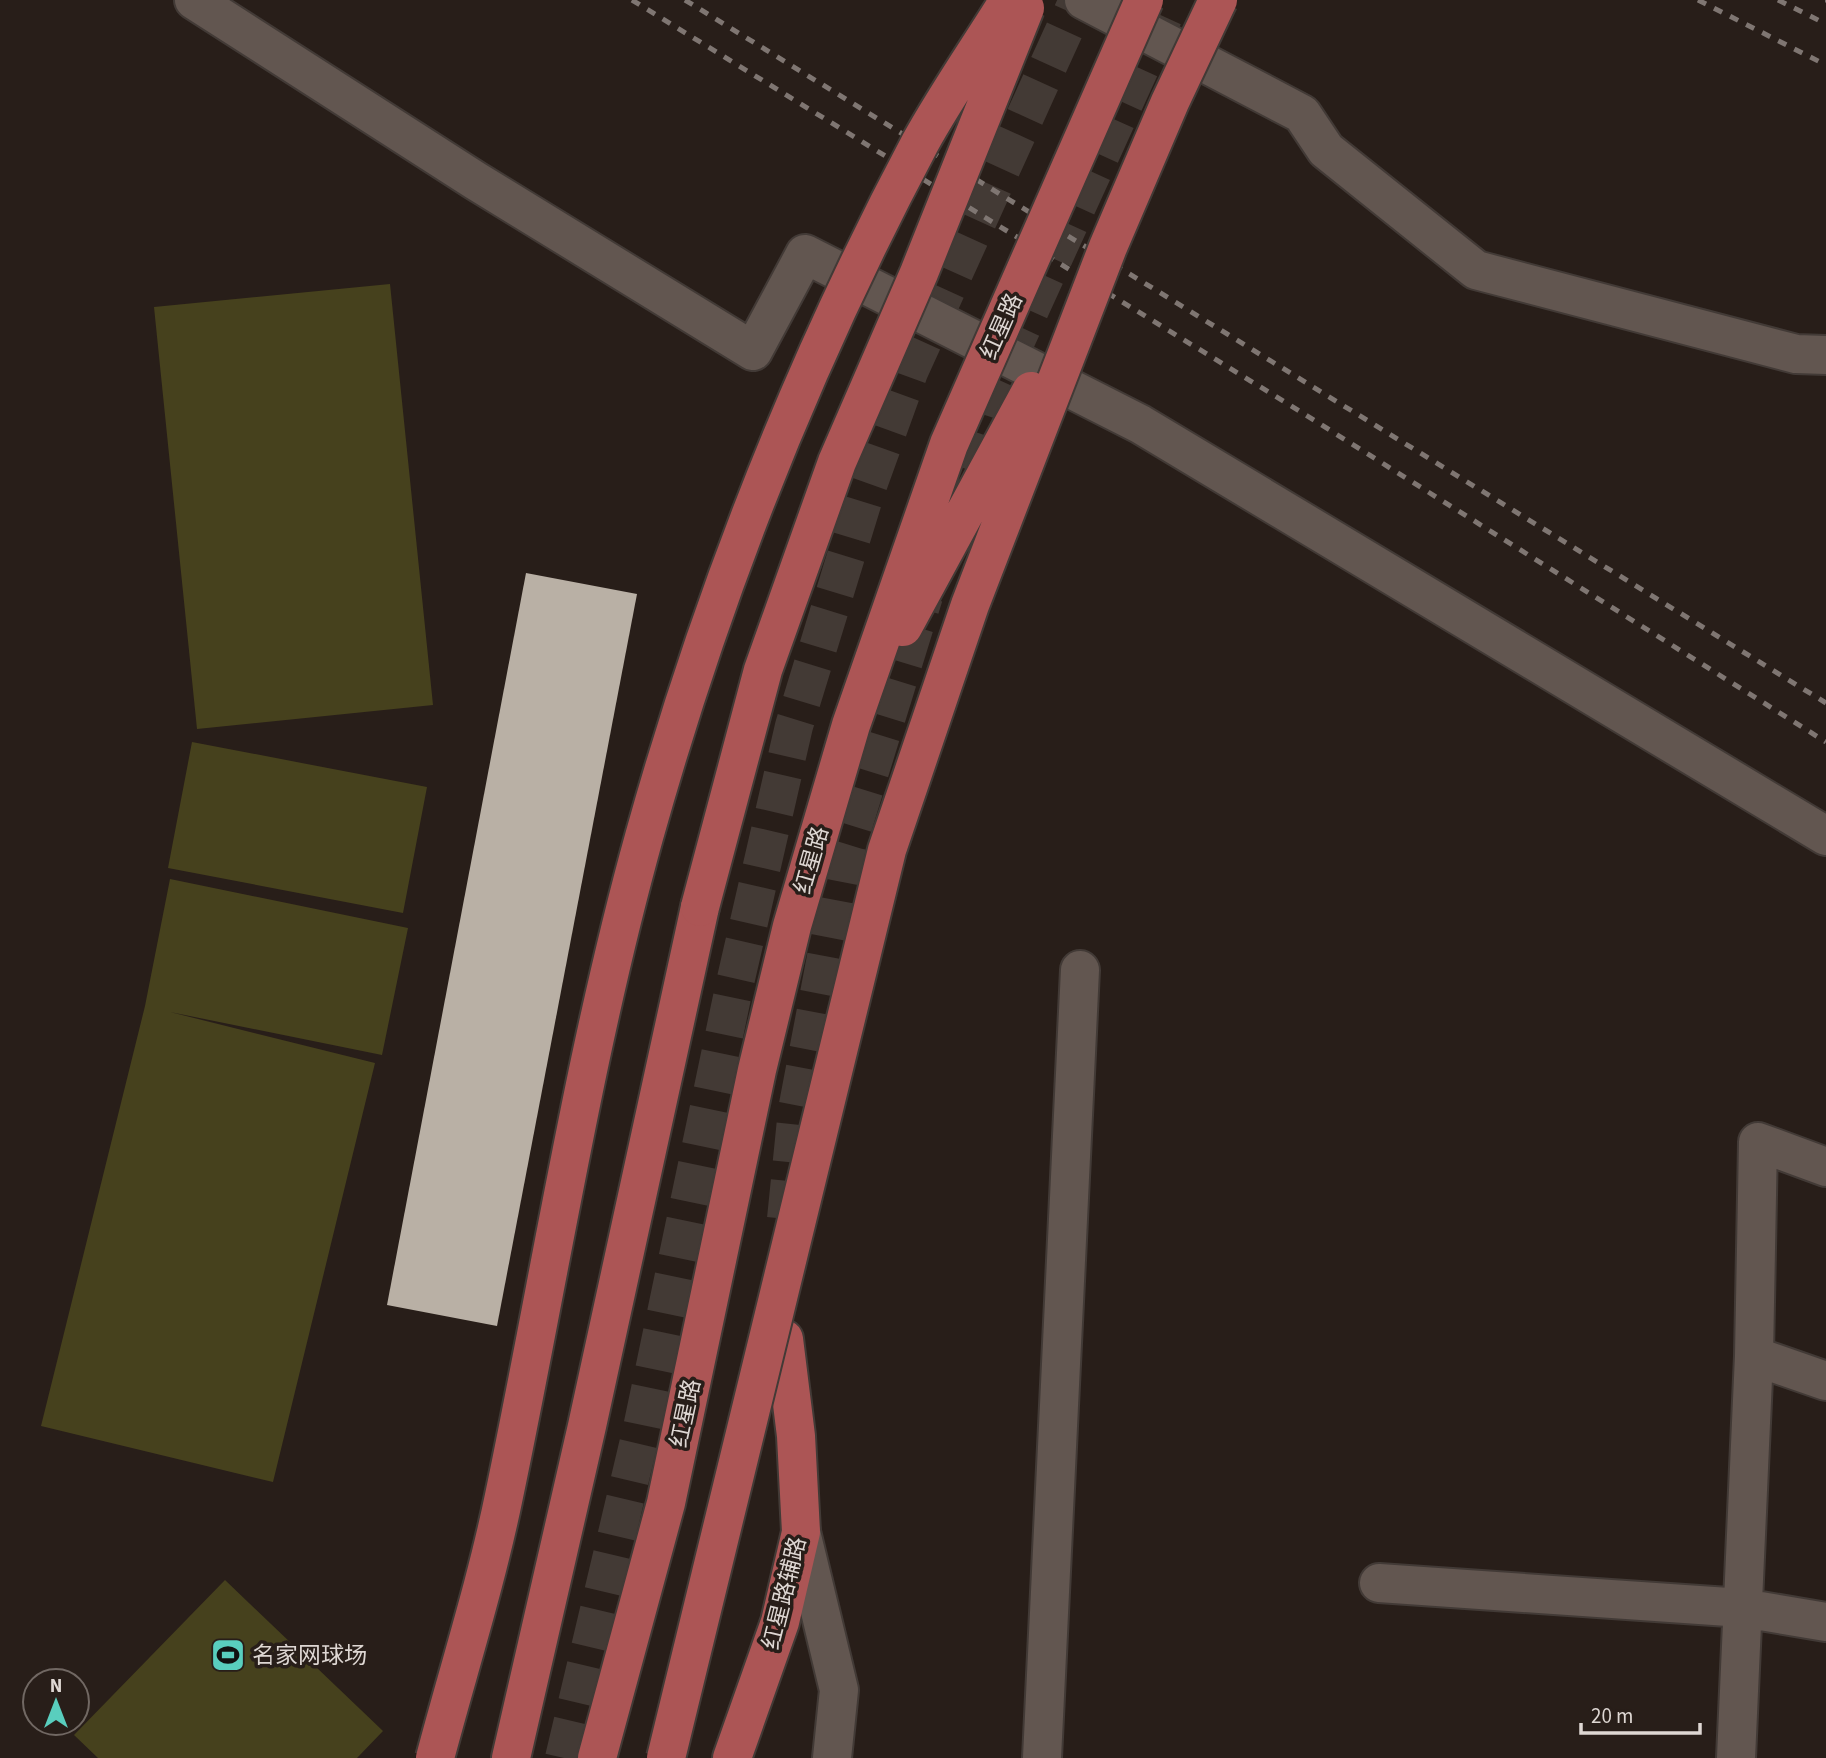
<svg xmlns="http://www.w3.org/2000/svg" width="1826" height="1758" viewBox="0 0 1826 1758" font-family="'Source Sans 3','Noto Sans SC',sans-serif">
  <rect width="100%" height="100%" fill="#281e19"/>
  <path fill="#46411d" d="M390,284l43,421 -236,24 -43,-422z
    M192,742l235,45 -24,126 -235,-45z
    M170,879l238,49 -26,127 -212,-43 205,51 -102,419 -232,-56 104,-420z
    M225,1580l158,151 -26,27h-259l-24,-23z"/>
  <path fill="#b9b0a5" d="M526,573l111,21 -140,732 -110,-21z"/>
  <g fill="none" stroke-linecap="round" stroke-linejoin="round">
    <path stroke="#433a35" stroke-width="38" stroke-dasharray="38 19" stroke-linecap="butt" d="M948,523l41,-123 182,-400
      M786,1219l11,-109 50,-264 77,-250
      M564,1758l78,-330 93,-445 59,-257 72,-235 43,-119 169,-372"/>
    <g stroke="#423a36" stroke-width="42">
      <path id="minor" d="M194,0l282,181 277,170 52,-97 335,170 686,412
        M1084,0l218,114 24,36 150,120 320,84 30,1
        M1754,1356l4,-214 68,25
        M801,1532l38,158 -7,68
        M1379,1583l364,25 83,14
        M1042,1758l38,-788
        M1736,1758l18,-402 72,25"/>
    </g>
    <g stroke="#423a36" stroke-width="42">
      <path id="major" d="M511,1758l76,-332 113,-519
        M732,1758l48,-136 21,-90 -5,-96 -12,-97"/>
    </g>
    <use href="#minor" stroke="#625650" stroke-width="38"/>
    <use href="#major" stroke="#ac5555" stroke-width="38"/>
    <path stroke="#7f7672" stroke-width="5" stroke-dasharray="9 9" stroke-linecap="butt" d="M632,0l669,412 525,330
      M685,0l1141,703
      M1698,0l128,65
      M1778,0l48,24
      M1825,0h1"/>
    <g stroke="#423a36" stroke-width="42" stroke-linecap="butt">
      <path id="major-bridge" d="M903,627l128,-236
        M700,907l63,-237 74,-208 82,-189 106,-265
        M435,1758c23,-87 51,-174 69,-262 46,-220 80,-443 140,-659 67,-240 159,-474 276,-694 27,-49 60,-96 89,-143
        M597,1758l69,-255 91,-433 35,-144 59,-201 98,-281 195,-444
        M666,1758l221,-908 83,-245 138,-358 62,-145 48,-102"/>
    </g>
    <use href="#major-bridge" stroke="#ac5555" stroke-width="38"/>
  </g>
  <defs>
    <g id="stadium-square" transform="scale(1.75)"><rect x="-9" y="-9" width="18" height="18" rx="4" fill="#59cebe" stroke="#281e19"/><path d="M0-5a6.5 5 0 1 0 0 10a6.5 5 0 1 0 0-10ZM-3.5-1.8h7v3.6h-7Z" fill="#111"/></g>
  </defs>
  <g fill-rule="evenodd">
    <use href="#stadium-square" x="228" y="1655"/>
  </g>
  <g text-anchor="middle" stroke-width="7" stroke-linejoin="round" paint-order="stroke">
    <g font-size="23" fill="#ded7d3" stroke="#281e19">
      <text transform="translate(1001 326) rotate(-66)" y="8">红星路</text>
      <text transform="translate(811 860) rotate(-74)" y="8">红星路</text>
      <text transform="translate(685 1413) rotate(-78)" y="8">红星路</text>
      <text transform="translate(784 1593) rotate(-76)" y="8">红星路辅路</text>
    </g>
    <g font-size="23" fill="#ded7d3" stroke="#281e19" text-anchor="start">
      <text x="252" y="1663">名家网球场</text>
    </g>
  </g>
  <g transform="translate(56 1702)"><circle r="33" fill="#281e19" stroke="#716863" stroke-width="2"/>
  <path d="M0-5L12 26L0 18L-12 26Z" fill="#59cebe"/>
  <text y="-10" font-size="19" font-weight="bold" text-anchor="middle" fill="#ded7d3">N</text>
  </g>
  <path d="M1581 1723v10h119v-10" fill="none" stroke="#ded7d3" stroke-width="3.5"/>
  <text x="1591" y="1723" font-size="21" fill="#ded7d3" stroke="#281e19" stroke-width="5" paint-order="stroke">20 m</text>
</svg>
